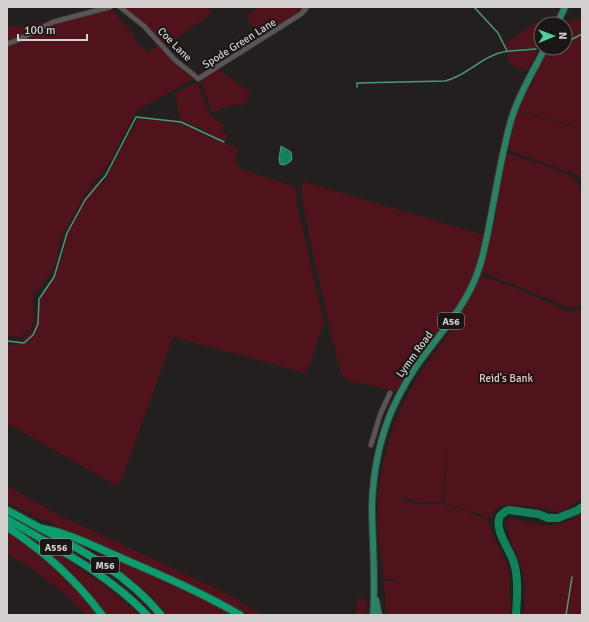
<svg xmlns="http://www.w3.org/2000/svg" width="589" height="622" viewBox="0 0 589 622" font-family="Signika,sans-serif">
  <rect width="100%" height="100%" fill="#241f1f"/>
  <path fill="#51131b" d="M123,7h84l4,7 -46,32 -19,-20z
    M260,7h45l-3,4 -42,27 -14,-22z
    M111,9l20,22 4,9 6,7 8,5 10,-8 18,21 14,9 4,4 -59,33 -23,45 -12,19 -9,8 -31,55 -5,24 -3,8 -19,25c-4,18 9,29 -15,42l-12,-1v-290l32,-16 6,-1 9,-5z
    M582,19v110l-64,-19 7,-16 9,-12 -2,-6 16,-28h17v-24h-1z
    M43,22l-1,3 -24,14 -11,4v-16l23,-2z
    M535,23h17l-11,1v21l-1,3h-19l-13,3 -3,-7z
    M538,50l-10,20 -18,-5 -3,-12z
    M218,69l33,24 -8,13c-13,-3 -20,1 -30,8l-11,-29 -1,-5z
    M194,83h2l2,2 12,31 14,9 -3,7 6,2 -2,8 -26,-14 -19,-9 -5,-25z
    M517,111l65,19v47l-3,-2 -68,-24 -3,-4z
    M138,118l43,5 42,20 15,5 -3,14 4,2 -1,2 2,1v2l56,18 1,18 3,13 24,105 -18,50 -133,-36 -49,136 -7,13 -110,-63v-79l9,1 17,-15 5,-15v-11l22,-40 8,-31 25,-48 11,-3z
    M508,154c13,4 60,17 68,26 4,4 3,10 6,15v111l-10,1 -6,-1 -84,-34c5,-19 11,-38 14,-57 3,-20 2,-43 12,-61z
    M302,181l181,54 -8,33 -10,25 -12,20 -34,44 -22,34 -49,-10 -4,-3 -3,-6 -10,-39 -22,-98 -7,-38z
    M481,276l32,11 55,24h14v186c-6,5 -12,13 -20,14 -5,2 -10,-1 -15,-2 -7,-1 -42,-6 -47,-3 -5,2 -6,7 -9,12l-47,-15 3,-70 -5,69h-25l-18,-6c10,12 30,6 43,8 12,2 32,11 45,15l7,19 13,25 2,14v21l2,7 -1,10h-122l-2,-8 -2,-26h10v-3h-10c-1,-13 -3,-26 -5,-39 -5,-57 9,-114 39,-162 14,-22 30,-41 43,-63 7,-12 14,-25 20,-38z
    M7,486l54,30 156,73 23,11 -1,2 19,11 1,-1 6,3h-16l-78,-40 -93,-39 -71,-33z
    M582,513v102h-59c2,-14 3,-34 -1,-47 -5,-16 -16,-30 -15,-48l3,-2c16,4 33,10 50,6 8,-2 15,-7 22,-11z
    M7,532c35,22 64,51 90,83h-11c-23,-24 -50,-45 -79,-61z
    M42,546c35,19 68,41 97,69h-32c-20,-25 -41,-49 -66,-68z
    M98,554l41,15 36,16 57,30h-64c-23,-25 -42,-42 -70,-60z
    M360,594l7,9v12h-12z"/>
  <path fill="#128059" stroke="#4c987d" d="M281,146l10,6 1,7 -2,3 -6,3 -4,-1 -1,-5z"/>
  <g fill="none" stroke-linecap="round" stroke-linejoin="round">
    <path stroke="#4c987d" stroke-width="1.5" d="M474,7l24,26 9,18
      M565,43l17,-9
      M550,50l3,-2
      M357,87v-4l88,-2c21,-5 34,-22 54,-28 12,-3 26,-3 37,-4
      M7,341l17,2 9,-8 5,-11 1,-25 15,-22 13,-44 18,-33 21,-25 30,-58 45,5 43,20
      M566,615l6,-38"/>
    <path stroke="#128059" stroke-width="8" d="M516,615c1,-17 3,-39 -3,-55 -5,-13 -19,-31 -13,-44l6,-5 3,-1 29,4 10,4h10l18,-7 6,-4"/>
    <g stroke="#3d3939" stroke-width="6">
      <path id="minor" d="M120,7l24,19 31,34 19,15 4,4 103,-65 6,-7
        M7,44l11,-4 35,-18 57,-15
        M371,445l9,-30 10,-22"/>
    </g>
    <g stroke="#3d3939" stroke-width="8">
      <path id="major" d="M557,24l8,-17
        M376,600l3,15
        M373,615c3,-37 -1,-73 -1,-110 1,-32 7,-64 20,-95 9,-20 20,-39 34,-57 19,-25 40,-49 51,-79 9,-24 12,-49 17,-74 5,-28 10,-56 18,-83 8,-25 22,-47 33,-69"/>
    </g>
    <g stroke="#3d3939" stroke-width="9">
      <path id="highway" d="M7,510c54,30 114,56 154,105
        M7,519c49,29 100,54 140,96
        M7,527c37,24 69,53 95,88
        M40,528c25,4 49,16 72,26 44,19 87,37 128,61"/>
    </g>
    <use href="#minor" stroke="#5a5554" stroke-width="4.5"/>
    <use href="#major" stroke="#2c8063" stroke-width="6"/>
    <use href="#highway" stroke="#0d9c6d" stroke-width="7"/>
  </g>
  <g text-anchor="middle" stroke-width="4" stroke-linejoin="round" paint-order="stroke">
    <g fill="#1a1616" stroke="#9c9898" stroke-width="1">
      <rect x="438" y="313" width="26" height="16" rx="3"/>
      <rect x="40" y="539" width="32" height="16" rx="3"/>
      <rect x="91" y="557" width="28" height="16" rx="3"/>
    </g>
    <g font-size="10" font-weight="bold" fill="#d4d0d0">
      <text x="451" y="325">A56</text>
      <text x="56" y="551">A556</text>
      <text x="105" y="569">M56</text>
    </g>
    <g font-size="11" fill="#d4d0d0" stroke="#1a1616">
      <text transform="translate(239 43) rotate(-32)" y="4">Spode Green Lane</text>
      <text transform="translate(175 44) rotate(45)" y="4">Coe Lane</text>
      <text transform="translate(414 354) rotate(-54)" y="4">Lymm Road</text>
    </g>
    <g font-size="11" fill="#f2c1c1" stroke="#1a1616">
      <text x="506" y="382">Reid's Bank</text>
    </g>
  </g>
  <rect width="589" height="622" fill="none" stroke="#d4d0d0" stroke-width="16"/>
  <g transform="translate(553 36) rotate(89)"><circle r="19" fill="#1a1616" stroke="#646060"/>
  <path d="M0-3L7 15L0 10L-7 15Z" fill="#4ad49c"/>
  <text y="-6" font-size="11" font-weight="bold" text-anchor="middle" fill="#d4d0d0">N</text>
  </g>
  <path d="M18 34v6h69v-6" fill="none" stroke="#d4d0d0" stroke-width="2"/>
  <text x="24" y="34" font-size="12" fill="#d4d0d0" stroke="#1a1616" stroke-width="3" paint-order="stroke">100 m</text>
</svg>
